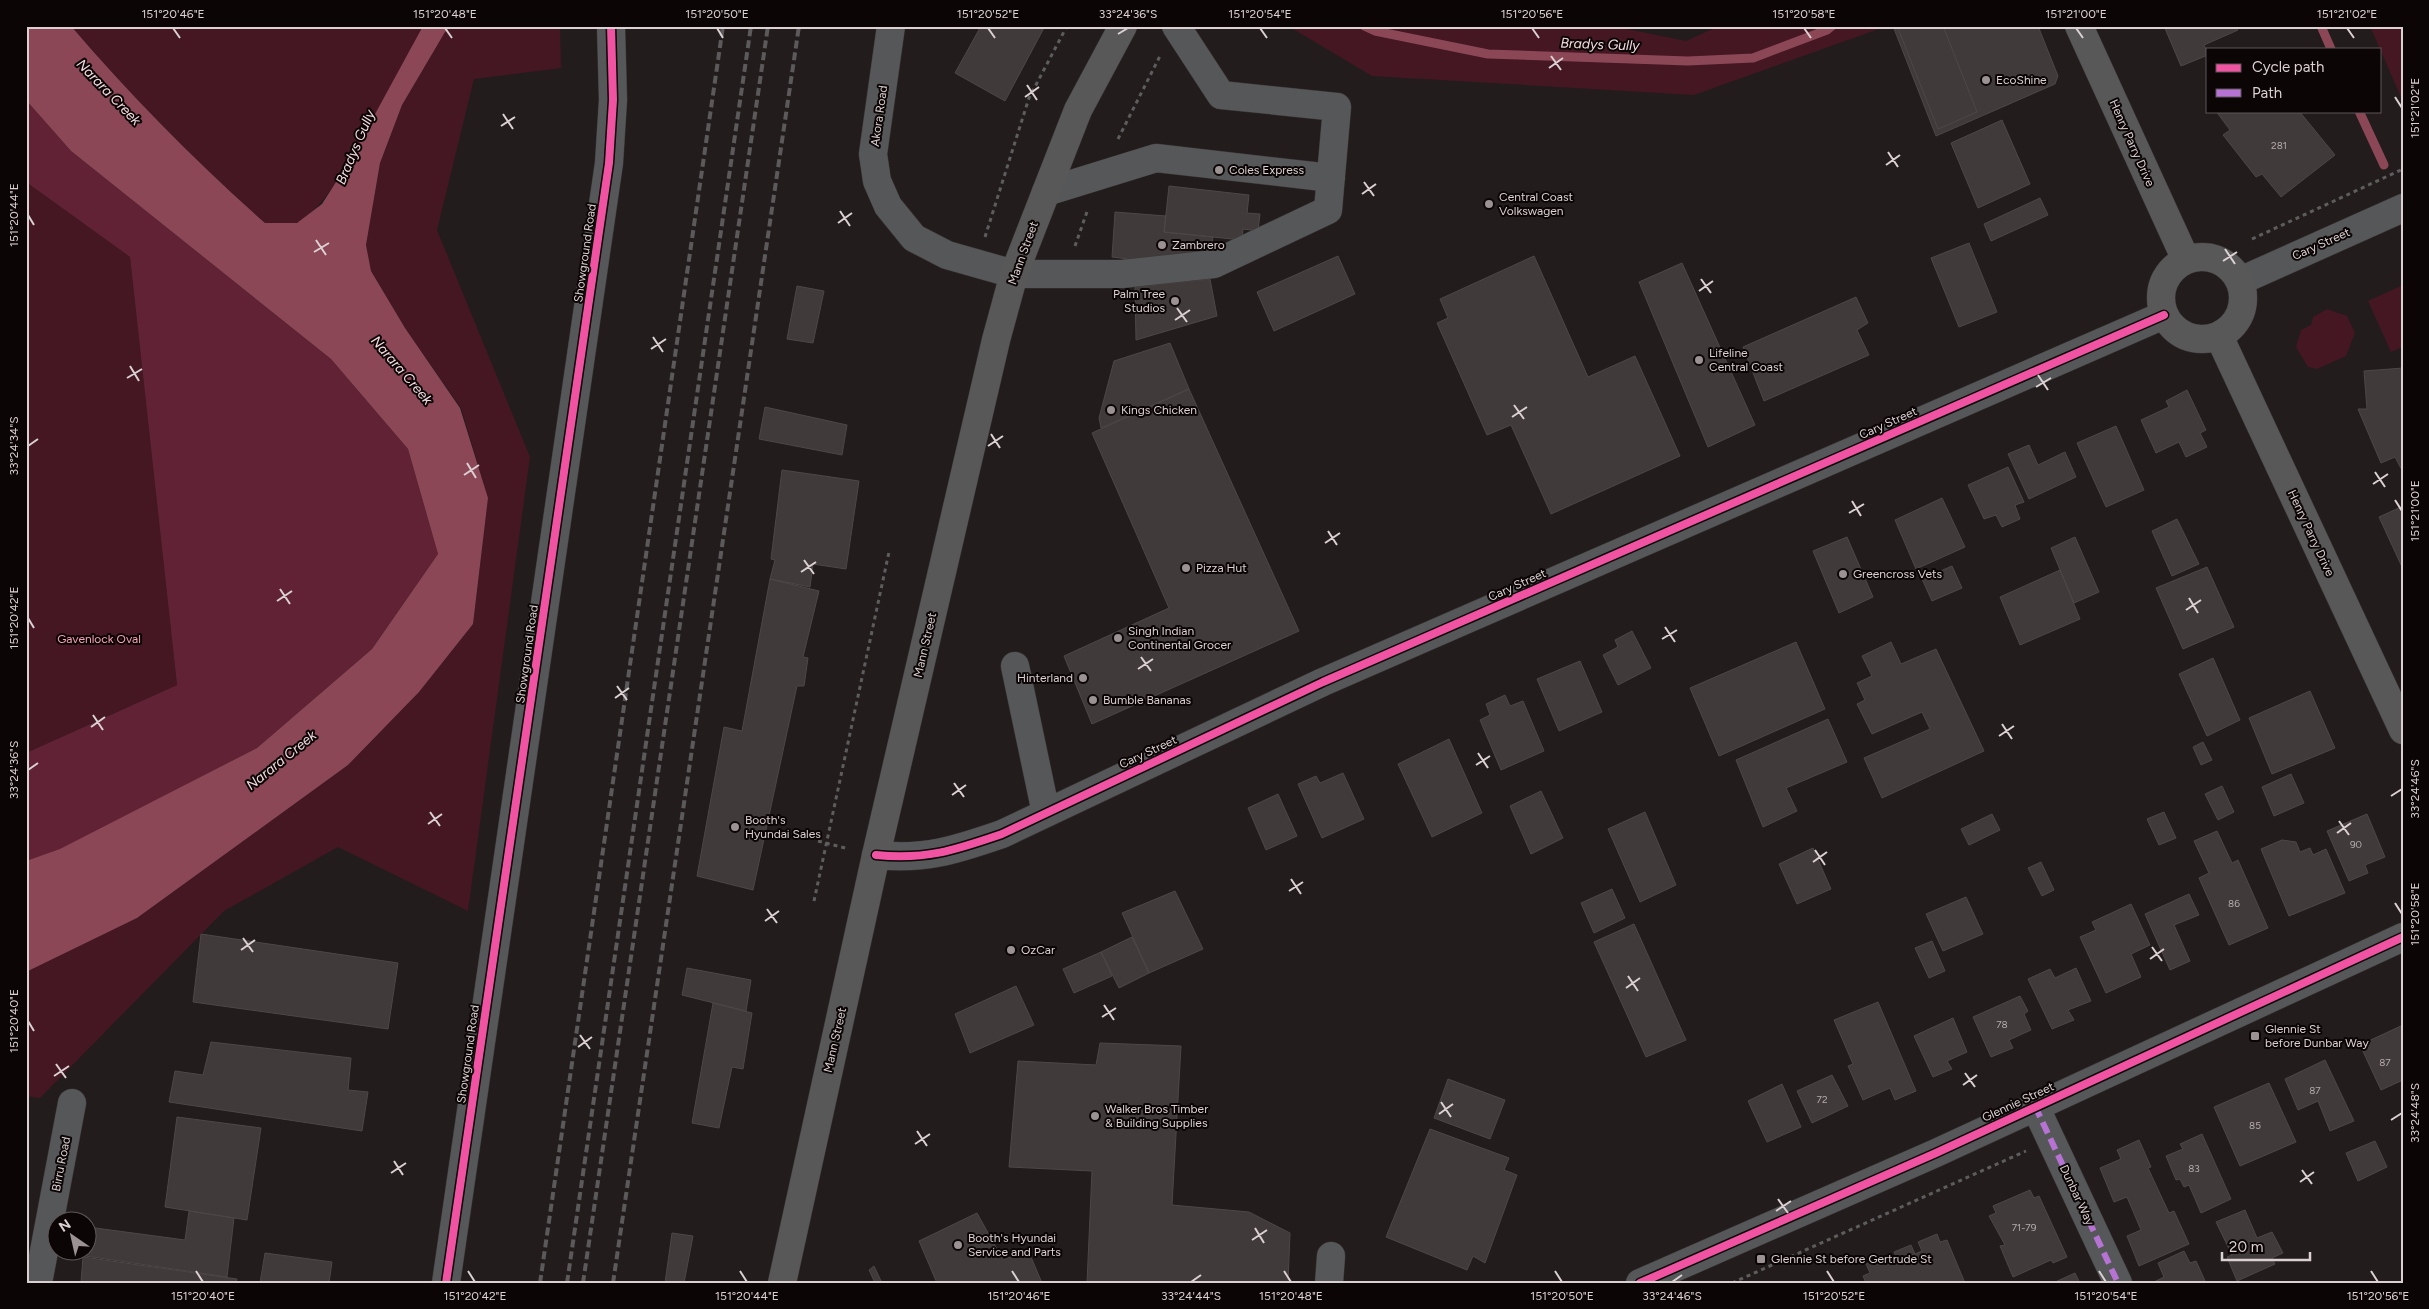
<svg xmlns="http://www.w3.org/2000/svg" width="2429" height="1309" viewBox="0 0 2429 1309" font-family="Figtree,sans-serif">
  <rect width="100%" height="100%" fill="#221c1d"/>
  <path fill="#441723" d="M71,26h352c-19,36 -93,190 -127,197 -9,2 -21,0 -31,0 -69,-61 -134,-127 -194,-197z
    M451,26h109l1,42 -87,11 -37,151 93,227 -62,454 -130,-64 -114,64 -184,187 -14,-2v-124l111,-54 211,-153 71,-73 54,-68 15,-126 -27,-90 -56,-80 -34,-57 -5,-26 14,-82 22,-58 43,-73z
    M1288,26h187l13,2 124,-2 74,15 33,-15h168l-193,69 -322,-19z
    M2370,26h33v76z
    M26,182l104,75 47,428 -151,68z
    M2403,285v62l-12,5 -23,-51z
    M2327,309l20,7 8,17 -9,23 -29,13 -9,-2 -12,-20 5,-17 10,-5 2,-8z"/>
  <path fill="#602234" d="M26,100l45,51 260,208 77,90 30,105 -66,95 -115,99 -197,102 -34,11v-108l151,-68 -47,-428 -104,-75z"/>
  <path fill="#8c4757" d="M26,26h45c60,70 125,136 194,197h32l25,-19 28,-44 73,-134h28l-6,6 -43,73 -22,58 -14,82 5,26 34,57 55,80 28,90 -15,126 -54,68 -71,73 -211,153 -111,54v-111l34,-12 197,-101 115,-99 66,-95 -30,-105 -77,-90 -260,-208 -45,-51z"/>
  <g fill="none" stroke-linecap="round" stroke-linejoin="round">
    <path stroke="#8c4757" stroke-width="9" d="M1364,26l11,5 113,23 200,7 65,-3 74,-28 5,-4
      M2321,26l10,23
      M2359,111l25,54"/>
  </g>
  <path fill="#403a3b" stroke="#4d4748" d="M981,26h64l-40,75 -50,-28z
    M1893,26h145l20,50 -3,8 -119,52z
    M1897,26h46l34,86 -39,17z
    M2164,26h72l2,4 -34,15 4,10 -27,11z
    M2216,111h83l36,44 -54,42 -19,-23 -6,3 -33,-42 7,-5z
    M2002,120l28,64 -52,24 -27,-65z
    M1169,186l80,9 -2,18 13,1 -2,17 -15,-2 -1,11 -78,-8z
    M2040,198l8,17 -57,26 -7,-17z
    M1115,212l51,4 -2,16 49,5 -3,18 -49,8 -49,-6z
    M1969,243l28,69 -38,15 -28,-69z
    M1338,256l17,38 -81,37 -17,-39z
    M1534,256l54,121 47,-21 45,100 -129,58 -40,-89 -24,10 -50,-112 11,-5 -8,-19z
    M1682,263l73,162 -47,22 -69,-165z
    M1210,279l7,37 -81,24 -1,-53z
    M797,286l27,5 -11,52 -26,-4z
    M1856,297l12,26 -11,7 12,25 -105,46 -21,-54z
    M1170,343l19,46 -88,39 -2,-10 15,-57z
    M2403,368v104l-8,-15 -14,6 -23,-54h9l-3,-38z
    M1189,389l110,242 -207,93 -28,-68 105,-48 -77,-175z
    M2187,390l19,40 -6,3 7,14 -21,10 -7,-15 -23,11 -15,-33 28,-13 -3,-6z
    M765,407l82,18 -5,30 -83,-16z
    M2116,426l28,64 -38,17 -29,-64z
    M2029,445l9,20 27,-13 11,25 -47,22 -21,-45z
    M2008,467l16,35 -9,3 5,14 -18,8 -6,-12 -12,4 -16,-34z
    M782,470l77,11 -13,88 -33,-5 -3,23 -40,-8 5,-19 -4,-1z
    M1942,498l23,49 -49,22 -21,-49z
    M2403,506v63l-24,-52z
    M2177,519l22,45 -27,12 -20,-45z
    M1847,537l26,60 -34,16 -26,-62z
    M2075,537l24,55 -25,11 -23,-55z
    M1952,566l10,22 -30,13 -10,-22z
    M2207,567l27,60 -51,22 -27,-61z
    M2060,570l20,49 -60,26 -20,-48z
    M770,579l49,12 -16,66 5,1 -4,28h-7l-44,204 -56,-14 27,-149 18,4z
    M1632,631l19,37 -33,17 -15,-30 15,-8 -3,-7z
    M1796,642l29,67 -106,47 -29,-68z
    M1891,642l10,22 35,-15 48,102 -102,47 -18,-40 66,-29 -8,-17 -50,22 -15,-30 8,-4 -8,-17 15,-7 -10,-20z
    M2213,658l27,62 -33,16 -28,-62z
    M1580,661l22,51 -43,19 -22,-52z
    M2310,691l25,57 -63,26 -23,-56z
    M1505,695l5,11 13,-5 21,50 -43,19 -21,-50 10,-5 -4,-11z
    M1828,719l19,43 -61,26 11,23 -34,16 -27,-67z
    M1449,739l33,74 -50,24 -34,-73z
    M2203,742l9,18 -11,5 -8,-18z
    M1343,773l21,46 -42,19 -24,-54 18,-8 4,7z
    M2291,774l13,29 -30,13 -12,-29z
    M2222,786l12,26 -16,8 -13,-26z
    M1541,791l22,47 -32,16 -21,-48z
    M1278,794l19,42 -31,14 -18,-42z
    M1645,812l31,73 -36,17 -32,-73z
    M2164,812l12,26 -17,7 -12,-26z
    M1992,814l8,16 -31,15 -8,-16z
    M2367,814l18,43 -20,8 3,8 -19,8 -22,-50z
    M2217,831l15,32 6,-3 30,68 -39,17 -30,-67 10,-5 -15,-32z
    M2282,840l14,2 4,10 10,-4 3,7 13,-6 19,44 -56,23 -28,-67z
    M1813,848l18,41 -34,15 -18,-40z
    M2041,862l13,28 -12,6 -14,-28z
    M1612,889l13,29 -31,15 -13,-30z
    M1175,891l28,58 -54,24 -27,-60z
    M2189,894l10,21 -25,10 16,36 -20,9 -25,-56z
    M1966,897l17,37 -40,17 -17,-37z
    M2131,904l19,41 -19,9 10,23 -35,16 -26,-56 16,-7 -4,-8z
    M1634,924l52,116 -40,17 -52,-115z
    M201,934l197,29 -10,66 -195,-27z
    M1132,937l17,36 -30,15 -18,-36z
    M1932,941l13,30 -16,7 -14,-30z
    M1101,952l11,24 -38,17 -11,-24z
    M687,968l64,12 -5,31 -64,-16z
    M2076,968l15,33 -23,9 6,10 -22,9 -24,-50 22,-10 5,9z
    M1016,986l18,39 -64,28 -15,-39z
    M2020,996l8,15 -4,3 7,16 -22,10 4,8 -22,9 -18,-40z
    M1878,1002l38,89 -21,9 -5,-12 -27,12 -15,-34 5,-2 -19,-44z
    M713,1003l39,10 -9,56 -11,-2 -13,61 -27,-5z
    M1953,1018l14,34 -20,9 5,8 -19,8 -19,-41z
    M2403,1025v55l-22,10 -21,-45z
    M211,1042l140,16 -3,32 20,2 -6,39 -193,-29 6,-31 28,4z
    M1100,1043l81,3 -9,159 77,7 41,21 -2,50h-201l5,-112 -83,-4 9,-106 78,4z
    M2325,1060l29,61 -24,10 -12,-30 -20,9 -13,-31z
    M1832,1075l16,31 -36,17 -15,-32z
    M1448,1079l57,21 -15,39 -56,-21z
    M2269,1083l27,59 -56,24 -26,-59z
    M1782,1084l19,43 -34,15 -19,-41z
    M177,1117l84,11 -14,92 -82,-13z
    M1430,1129l79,29 -5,12 13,5 -32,88 -12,-7 -6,14 -81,-33z
    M2202,1134l29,65 -30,14 -12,-28 -5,2 -4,-8 -4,1 -10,-24 17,-7 -3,-5z
    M2139,1140l12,27 -3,1 21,45 5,-2 15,33 -50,22 -12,-30 14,-6 -14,-33 -13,5 -14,-34 21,-9 -4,-9z
    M2375,1141l12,26 -29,14 -12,-28z
    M2030,1190l4,8 5,-2 28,61 -14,6 -2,-3 -38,17 -13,-31 5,-1 -16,-29 7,-3 -3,-7z
    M2245,1210l12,28 15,-6 11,21 -11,5 3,6 -38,17 -10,-24 5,-2 -16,-33z
    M189,1211l45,7 -7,59 -148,-22 1,-3h8v-25l97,13z
    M977,1213l26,47 25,-10 14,33h-105l-18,-42z
    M672,1233l21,3 -9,47h-19z
    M1937,1234l3,8 7,-2 18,43h-99l-3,-7 7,-3 -4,-9 19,-8 4,9 9,-4 -4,-9 17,-7 4,9 7,-3 -4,-9z
    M2184,1251l6,12 6,-2 10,22h-54l12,-6 -6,-14z
    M265,1253l67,9 -3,21h-69z
    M83,1257l154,22 -1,4 -155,-1z
    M874,1266l8,17h-7l-6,-13z
    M2075,1273l5,10h-27z"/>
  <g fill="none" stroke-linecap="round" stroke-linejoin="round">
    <g stroke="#3b3637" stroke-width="29">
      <path id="minor" d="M891,26l-18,128 4,27 11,25 26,32 33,17 67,19h108l92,-10 114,-54 9,-103 -116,-12 -45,-69
        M1046,192l110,-34 175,20
        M2240,281l163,-73
        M1015,666l31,147
        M876,855c51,5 79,-5 126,-21l321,-152 841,-367
        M2035,1106l83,177
        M38,1283l34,-180
        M446,1283l163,-1120 4,-63 -2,-74
        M1329,1283l2,-27
        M1640,1283l296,-130 467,-216"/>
    </g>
    <g stroke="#3b3637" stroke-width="29">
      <path id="major" d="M2079,26l107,234
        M2161 298a41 41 0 1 1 82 0a41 41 0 1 1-82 0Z
        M2219,336l184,394
        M782,1283l94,-428 120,-515 18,-66 64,-164 45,-84"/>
    </g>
    <path stroke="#5e5d5e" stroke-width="3" stroke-dasharray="4 4" stroke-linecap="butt" d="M1118,139l42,-83
      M985,237l44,-139 38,-72
      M2252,239l151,-70
      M1075,246l13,-37
      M818,841l31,8
      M814,901l75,-349
      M1732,1283l294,-132"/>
    <use href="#minor" stroke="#565758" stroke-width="28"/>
    <use href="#major" stroke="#585859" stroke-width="28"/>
    <path stroke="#5c595b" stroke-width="4" stroke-dasharray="8 4" stroke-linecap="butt" d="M540,1283l183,-1257
      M567,1283l184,-1257
      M583,1283l185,-1257
      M613,1283l186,-1257"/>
    <path stroke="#b673d3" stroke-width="6" stroke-dasharray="12 6" stroke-linecap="butt" d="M2035,1106l83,177"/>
    <g stroke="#0b0506" stroke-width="11">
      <path id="cycleway" d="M876,855c51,5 79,-5 126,-21l321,-152 841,-367
        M446,1283l163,-1120 4,-63 -2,-74
        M1640,1283l296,-130 467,-216"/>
    </g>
    <use href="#cycleway" stroke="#f153a3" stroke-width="8"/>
  </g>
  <path fill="none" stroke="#dbd1d3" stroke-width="2" d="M173,28l7,10M445,28l7,10M717,28l6,10M988,28l7,10M1260,28l7,10M1532,28l7,10M1804,28l7,10M2076,28l7,10M2347,28l7,10M1118,34l10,-6M1551,56l10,14M1549,68l14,-10M1027,85l10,15M1025,97l14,-10M2395,97l7,11M503,114l10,15M501,126l14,-9M1888,152l10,15M1886,165l14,-10M1364,182l10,14M1362,194l14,-10M840,211l10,15M28,215l6,10M838,223l14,-10M316,240l10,15M2225,249l10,15M314,252l15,-9M2223,261l14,-9M1701,279l10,14M1699,291l14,-10M1177,308l10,14M1175,320l15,-10M653,337l10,15M651,349l15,-10M130,366l9,15M2038,375l10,15M127,378l15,-9M2036,387l15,-9M1514,405l10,14M1512,417l15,-10M991,434l9,14M28,446l10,-7M988,446l15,-10M467,463l9,15M2375,472l10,15M464,475l15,-10M2373,484l15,-10M2395,500l7,11M1852,501l9,15M1849,513l15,-9M1328,531l9,14M1325,543l15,-10M804,560l10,14M801,572l15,-10M280,589l10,15M2189,598l9,15M277,601l15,-10M2186,610l15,-10M28,618l6,10M1665,627l10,15M1662,639l15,-9M1141,657l10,14M1138,669l15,-10M617,686l10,14M615,698l14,-10M93,715l10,15M2002,724l10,15M91,727l14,-10M1999,736l15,-10M1478,753l10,15M1476,765l14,-9M28,770l10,-7M954,783l10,14M952,795l14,-10M2391,796l11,-7M430,812l10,14M2339,821l10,14M428,824l14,-10M2337,833l14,-10M1815,850l10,15M1813,862l14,-10M1291,879l10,15M1289,891l14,-9M2395,903l7,11M767,909l10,14M765,921l14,-10M243,938l10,14M2152,947l10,14M241,950l14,-10M2150,959l14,-10M1628,976l10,15M1626,988l14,-10M1104,1005l10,15M1102,1017l14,-9M28,1021l6,10M580,1035l10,14M578,1047l14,-10M56,1064l10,14M1965,1073l10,14M54,1076l15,-10M1963,1085l14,-10M1441,1102l10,15M1439,1114l14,-10M2391,1120l11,-7M917,1131l10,15M915,1144l15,-10M394,1161l9,14M2302,1170l10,14M391,1173l15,-10M2300,1182l14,-10M1778,1199l10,14M1776,1211l15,-10M1255,1228l9,15M1252,1240l15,-10M196,1271l7,11M468,1271l7,11M740,1271l7,11M1012,1271l7,11M1284,1271l7,11M1555,1271l7,11M1827,1271l7,11M2099,1271l7,11M2371,1271l7,11M1191,1282l10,-7M1672,1282l10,-7"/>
  <g fill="#9a9293" stroke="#0b0506" stroke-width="2">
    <circle cx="1986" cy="80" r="5"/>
    <circle cx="1219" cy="170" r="5"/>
    <circle cx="1489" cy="204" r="5"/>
    <circle cx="1162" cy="245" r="5"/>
    <circle cx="1175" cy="301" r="5"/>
    <circle cx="1699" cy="360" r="5"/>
    <circle cx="1111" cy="410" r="5"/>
    <circle cx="1186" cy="568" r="5"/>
    <circle cx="1843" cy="574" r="5"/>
    <circle cx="1118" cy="638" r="5"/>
    <circle cx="1083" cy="678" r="5"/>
    <circle cx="1093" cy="700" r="5"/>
    <circle cx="735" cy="827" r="5"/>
    <circle cx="1011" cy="950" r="5"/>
    <rect x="2250" y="1031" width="10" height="10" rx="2.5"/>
    <circle cx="1095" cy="1116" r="5"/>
    <circle cx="958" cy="1245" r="5"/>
    <rect x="1756" y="1254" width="10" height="10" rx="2.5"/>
  </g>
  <g text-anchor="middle" stroke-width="4" stroke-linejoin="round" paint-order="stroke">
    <g font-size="10" fill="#b4abad">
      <text x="2279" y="149">281</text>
      <text x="2356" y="848">90</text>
      <text x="2234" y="907">86</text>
      <text x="2002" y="1028">78</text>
      <text x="2385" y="1066">87</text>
      <text x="2315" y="1094">87</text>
      <text x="1822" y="1103">72</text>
      <text x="2255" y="1129">85</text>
      <text x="2194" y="1172">83</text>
      <text x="2024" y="1231">71-79</text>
    </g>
    <g font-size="12" fill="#dbd1d3" stroke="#0b0506" text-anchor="start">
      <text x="1996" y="84">EcoShine</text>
      <text x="1229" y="174">Coles Express</text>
      <text x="1499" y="201">Central Coast<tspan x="1499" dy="14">Volkswagen</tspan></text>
      <text x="1172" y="249">Zambrero</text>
      <text x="1165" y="298" text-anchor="end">Palm Tree<tspan x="1165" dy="14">Studios</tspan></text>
      <text x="1709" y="357">Lifeline<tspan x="1709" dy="14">Central Coast</tspan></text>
      <text x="1121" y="414">Kings Chicken</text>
      <text x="1196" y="572">Pizza Hut</text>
      <text x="1853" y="578">Greencross Vets</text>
      <text x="1128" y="635">Singh Indian<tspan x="1128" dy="14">Continental Grocer</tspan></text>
      <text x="1073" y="682" text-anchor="end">Hinterland</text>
      <text x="1103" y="704">Bumble Bananas</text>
      <text x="745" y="824">Booth's<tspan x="745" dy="14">Hyundai Sales</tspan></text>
      <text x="1021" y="954">OzCar</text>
      <text x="2265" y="1033">Glennie St<tspan x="2265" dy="14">before Dunbar Way</tspan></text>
      <text x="1105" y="1113">Walker Bros Timber<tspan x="1105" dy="14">&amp; Building Supplies</tspan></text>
      <text x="968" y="1242">Booth's Hyundai<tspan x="968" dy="14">Service and Parts</tspan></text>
      <text x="1771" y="1263">Glennie St before Gertrude St</text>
    </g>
    <g font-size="12" fill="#dbd1d3" stroke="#0b0506">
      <text transform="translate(879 116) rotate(-82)" y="4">Akora Road</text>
      <text transform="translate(2132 143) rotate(66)" y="4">Henry Parry Drive</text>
      <text transform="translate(2321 244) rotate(-24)" y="4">Cary Street</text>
      <text transform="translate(585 253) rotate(-82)" y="4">Showground Road</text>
      <text transform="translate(1023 253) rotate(-70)" y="4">Mann Street</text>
      <text transform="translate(1888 423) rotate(-24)" y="4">Cary Street</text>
      <text transform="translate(2311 533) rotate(65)" y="4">Henry Parry Drive</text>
      <text transform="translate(1517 585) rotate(-24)" y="4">Cary Street</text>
      <text transform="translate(925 645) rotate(-77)" y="4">Mann Street</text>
      <text transform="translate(527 654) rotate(-82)" y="4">Showground Road</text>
      <text transform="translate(1148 752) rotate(-25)" y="4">Cary Street</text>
      <text transform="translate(835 1040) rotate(-77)" y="4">Mann Street</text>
      <text transform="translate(468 1054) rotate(-82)" y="4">Showground Road</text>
      <text transform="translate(2018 1102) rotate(-25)" y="4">Glennie Street</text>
      <text transform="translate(61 1164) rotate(-79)" y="4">Birru Road</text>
      <text transform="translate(2077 1195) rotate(65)" y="4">Dunbar Way</text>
    </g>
    <g font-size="12" fill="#f9a1b4" stroke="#0b0506">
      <text x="99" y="643">Gavenlock Oval</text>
    </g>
    <g font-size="14" font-style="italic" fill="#f5dde1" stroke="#0b0506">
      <text transform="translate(1600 44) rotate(2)" y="5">Bradys Gully</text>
      <text transform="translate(109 92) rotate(46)" y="5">Narara Creek</text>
      <text transform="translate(355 147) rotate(-67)" y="5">Bradys Gully</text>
      <text transform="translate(402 370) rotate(49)" y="5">Narara Creek</text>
      <text transform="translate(281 760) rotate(-39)" y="5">Narara Creek</text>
    </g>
  </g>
  <rect width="2429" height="1309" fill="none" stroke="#0b0506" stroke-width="55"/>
  <rect x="2206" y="48" width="175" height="65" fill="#0b0506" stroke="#5e5758"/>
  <rect x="2216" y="64" width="25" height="8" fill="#f153a3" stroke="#5e5758"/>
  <text x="2252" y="72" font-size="15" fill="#dbd1d3">Cycle path</text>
  <rect x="2216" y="89" width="25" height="8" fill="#b673d3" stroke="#5e5758"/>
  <text x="2252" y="98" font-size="15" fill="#dbd1d3">Path</text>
  <g transform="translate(72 1236) rotate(326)"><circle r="24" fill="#0b0506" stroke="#5e5758"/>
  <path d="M0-4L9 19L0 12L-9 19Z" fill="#9a9293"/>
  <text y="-8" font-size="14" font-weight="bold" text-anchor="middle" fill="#dbd1d3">N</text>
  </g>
  <path d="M2222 1252v8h88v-8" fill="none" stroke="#dbd1d3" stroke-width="2.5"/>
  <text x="2229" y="1252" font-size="15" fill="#dbd1d3" stroke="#0b0506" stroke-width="4" paint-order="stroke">20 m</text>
  <rect x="28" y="28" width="2374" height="1254" fill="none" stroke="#dbd1d3" stroke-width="2"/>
  <g font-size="12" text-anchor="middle" fill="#dbd1d3">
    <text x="173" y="18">151°20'46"E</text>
    <text x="445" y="18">151°20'48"E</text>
    <text x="717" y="18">151°20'50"E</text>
    <text x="988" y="18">151°20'52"E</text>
    <text x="1128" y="18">33°24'36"S</text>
    <text x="1260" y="18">151°20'54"E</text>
    <text x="1532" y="18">151°20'56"E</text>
    <text x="1804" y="18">151°20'58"E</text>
    <text x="2076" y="18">151°21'00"E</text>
    <text x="2347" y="18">151°21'02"E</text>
    <text transform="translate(2415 108) rotate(-90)" y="4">151°21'02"E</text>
    <text transform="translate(14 215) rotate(-90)" y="4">151°20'44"E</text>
    <text transform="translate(14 446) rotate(-90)" y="4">33°24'34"S</text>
    <text transform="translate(2415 511) rotate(-90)" y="4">151°21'00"E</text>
    <text transform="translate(14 618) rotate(-90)" y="4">151°20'42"E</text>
    <text transform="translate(14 770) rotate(-90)" y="4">33°24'36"S</text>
    <text transform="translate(2415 789) rotate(-90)" y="4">33°24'46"S</text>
    <text transform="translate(2415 914) rotate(-90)" y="4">151°20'58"E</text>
    <text transform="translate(14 1021) rotate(-90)" y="4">151°20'40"E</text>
    <text transform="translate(2415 1113) rotate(-90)" y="4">33°24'48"S</text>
    <text x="203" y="1300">151°20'40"E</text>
    <text x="475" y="1300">151°20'42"E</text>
    <text x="747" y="1300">151°20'44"E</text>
    <text x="1019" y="1300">151°20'46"E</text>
    <text x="1191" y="1300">33°24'44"S</text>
    <text x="1291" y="1300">151°20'48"E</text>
    <text x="1562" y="1300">151°20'50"E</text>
    <text x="1672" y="1300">33°24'46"S</text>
    <text x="1834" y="1300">151°20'52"E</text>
    <text x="2106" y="1300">151°20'54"E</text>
    <text x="2378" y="1300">151°20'56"E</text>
  </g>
</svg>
